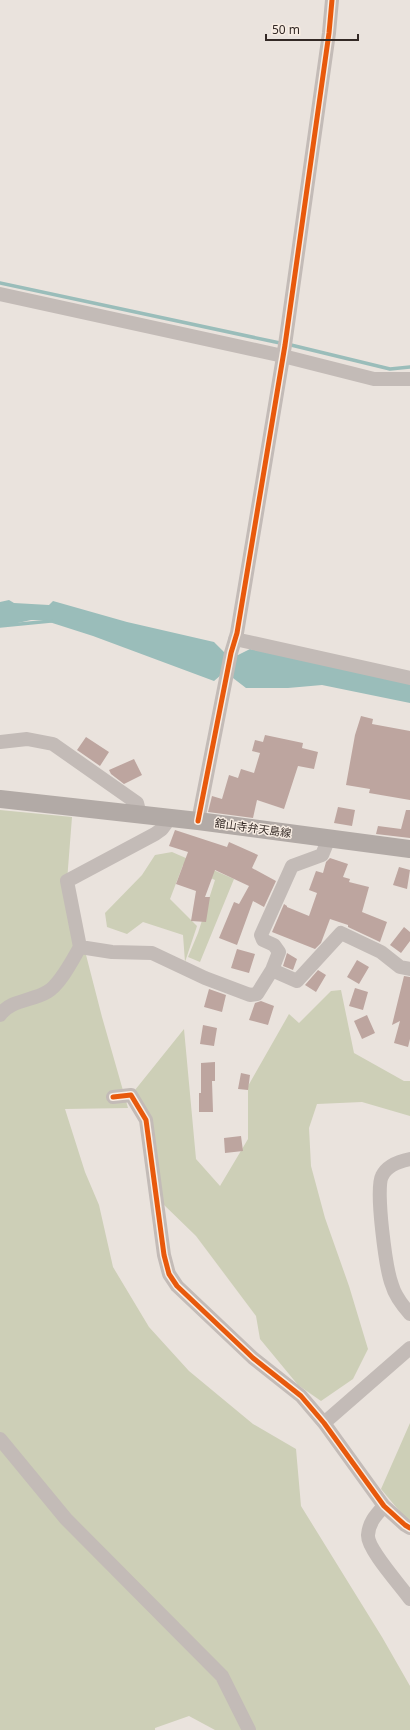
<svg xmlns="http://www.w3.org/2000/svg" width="410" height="1730" viewBox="0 0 410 1730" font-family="'Noto Sans','Noto Sans JP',sans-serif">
  <rect width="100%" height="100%" fill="#eae3dd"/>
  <path fill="#cdcfb7" d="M0,810l72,7 -5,64 35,136 26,91 -63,1 20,63 14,33 14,62 36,60 40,44 64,53 43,25 5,57 81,131 28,49v44h-195l-26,-14 -34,12v2h-155z
    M172,852l62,27 -34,83 -12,-5 10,-24 17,-53 -32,-15 -13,34 27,27 -12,36 -2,-27 -40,-13 -16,12 -20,-7 -2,-14 37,-38 13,-20z
    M341,990l13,63 50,28h6v35l-48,-14 -45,2 -8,24 2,38 14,52 24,68 19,63 -15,30 -32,22 -23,-16 -38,-46 -4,-23 -60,-80 -35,-34 -6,-51 -24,-56 53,-66 12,130 24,27 28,-47v-53l41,-72 10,9 32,-32z
    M410,1423v98l-4,-2 -25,-30z"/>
  <path fill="#9abdba" d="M9,600l5,3 35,2 4,-4 74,21 87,20 11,11 13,2 12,-6 160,34v20l-88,-18 -34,3h-42l-13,-10 -12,-3 -7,6 -121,-45 -50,-16h-12l-31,7v-25z"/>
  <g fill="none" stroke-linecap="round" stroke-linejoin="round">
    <path stroke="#9abdba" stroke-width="3.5" d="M0,283l280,60
      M291,345l99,24 20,-2
      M0,626l51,-5"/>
  </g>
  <path fill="#bda59f" d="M361,716l12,3 -1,5 38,7v69l-41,-7 1,-4 -24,-4 9,-50z
    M265,735l38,8 -1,5 16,4 -4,17 -16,-3 -14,43 -27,-9 -4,18 -45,-6 4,-16 10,3 7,-24 9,3 3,-9 13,4 6,-20 -8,-2 3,-11 8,2z
    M86,737l23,15 -9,14 -23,-16z
    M134,759l8,16 -18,9 -13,-10 -2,-4z
    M338,807l17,3 -3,16 -18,-3z
    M406,810h4v28l-34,-4 2,-8 23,3z
    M175,830l52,17 2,-5 29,13 -6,13 24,13 -12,26 -11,-6 -16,44 -18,-7 15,-36 5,2 10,-18 -34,-16 -10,27h5l-4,25 -15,-1 5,-30 -20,-7 12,-32 -19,-6z
    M330,858l18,6 -5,13 7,2 -1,3 20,5 -7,25 25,10 -7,20 -32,-15v-2l-18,-6 -9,24 -6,6 -43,-17 12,-28 3,2v1l22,9 8,-23 -8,-3 7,-19 7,2 3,-11z
    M399,867l11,3 -3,19 -14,-4z
    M404,927l6,5v9l-9,12 -11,-8z
    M237,949l18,5 -6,19 -18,-5z
    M287,953l10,6 -4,11 -10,-4z
    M357,960l12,7 -10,17 -12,-7z
    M318,970l8,5 -10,17 -11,-7z
    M404,976l6,1v62l-2,8 -14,-4 6,-22 -8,4z
    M355,988l13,4 -5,18 -14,-4z
    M209,989l17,6 -4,17 -18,-5z
    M261,1001l13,5 -6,19 -19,-5 6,-17z
    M367,1015l8,18 -13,6 -8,-18z
    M203,1025l14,3 -3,18 -14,-2z
    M215,1062v19h-3l1,31h-14v-19h2v-30z
    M241,1073l9,2 -2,15 -10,-1z
    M241,1136l2,15 -18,2 -1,-15z"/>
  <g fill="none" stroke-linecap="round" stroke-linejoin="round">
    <path stroke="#c3bbb7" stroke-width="14" d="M0,294l283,62 91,23h36
      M235,639l175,39
      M0,742l27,-3 26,5 84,59 3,12
      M198,821l33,-168 6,-20 48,-288 44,-312 3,-33
      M80,947l-13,-66 88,-47 7,-5 8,-11
      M272,970l25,11 44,-48 40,19 19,15 10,2
      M0,1015c10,-15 32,-14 47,-23 13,-7 26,-33 33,-45l32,5 40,1 53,25 45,17 7,-1 15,-24 7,-18 -5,-7 -11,-5 -2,-5 31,-69 30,-11 7,-17
      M113,1097l18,-2 15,25 18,135 5,19 8,12 76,72 48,38 23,27 60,83 21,19 5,3
      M410,1159c-10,2 -23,6 -28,17 -7,13 4,94 10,109 3,11 11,21 18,29
      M324,1423l86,-75
      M0,1439l66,80 156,157 27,54
      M384,1506c-8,9 -15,16 -16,29 -1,14 33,51 42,64"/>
    <path stroke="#b2aaa6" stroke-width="18" d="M0,799l198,22 212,28"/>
    <g stroke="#f8ede3" stroke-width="8">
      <path id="cycleway" d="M198,821l33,-168 6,-20 48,-288 44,-312 3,-33
        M113,1097l18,-2 15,25 18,135 5,19 8,12 76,72 48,38 23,27 60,83 21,19 5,3"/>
    </g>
    <use href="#cycleway" stroke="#e8590c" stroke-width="5"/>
  </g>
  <g text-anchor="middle" stroke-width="3" stroke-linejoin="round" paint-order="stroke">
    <g font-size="11" fill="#332925" stroke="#f8ede3">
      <text transform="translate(253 828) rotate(8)" y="4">舘山寺弁天島線</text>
    </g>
  </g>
  <path d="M266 34v6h92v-6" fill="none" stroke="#332925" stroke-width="2"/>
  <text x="272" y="34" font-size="12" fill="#332925" stroke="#f8ede3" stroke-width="3" paint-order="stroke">50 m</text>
</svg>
